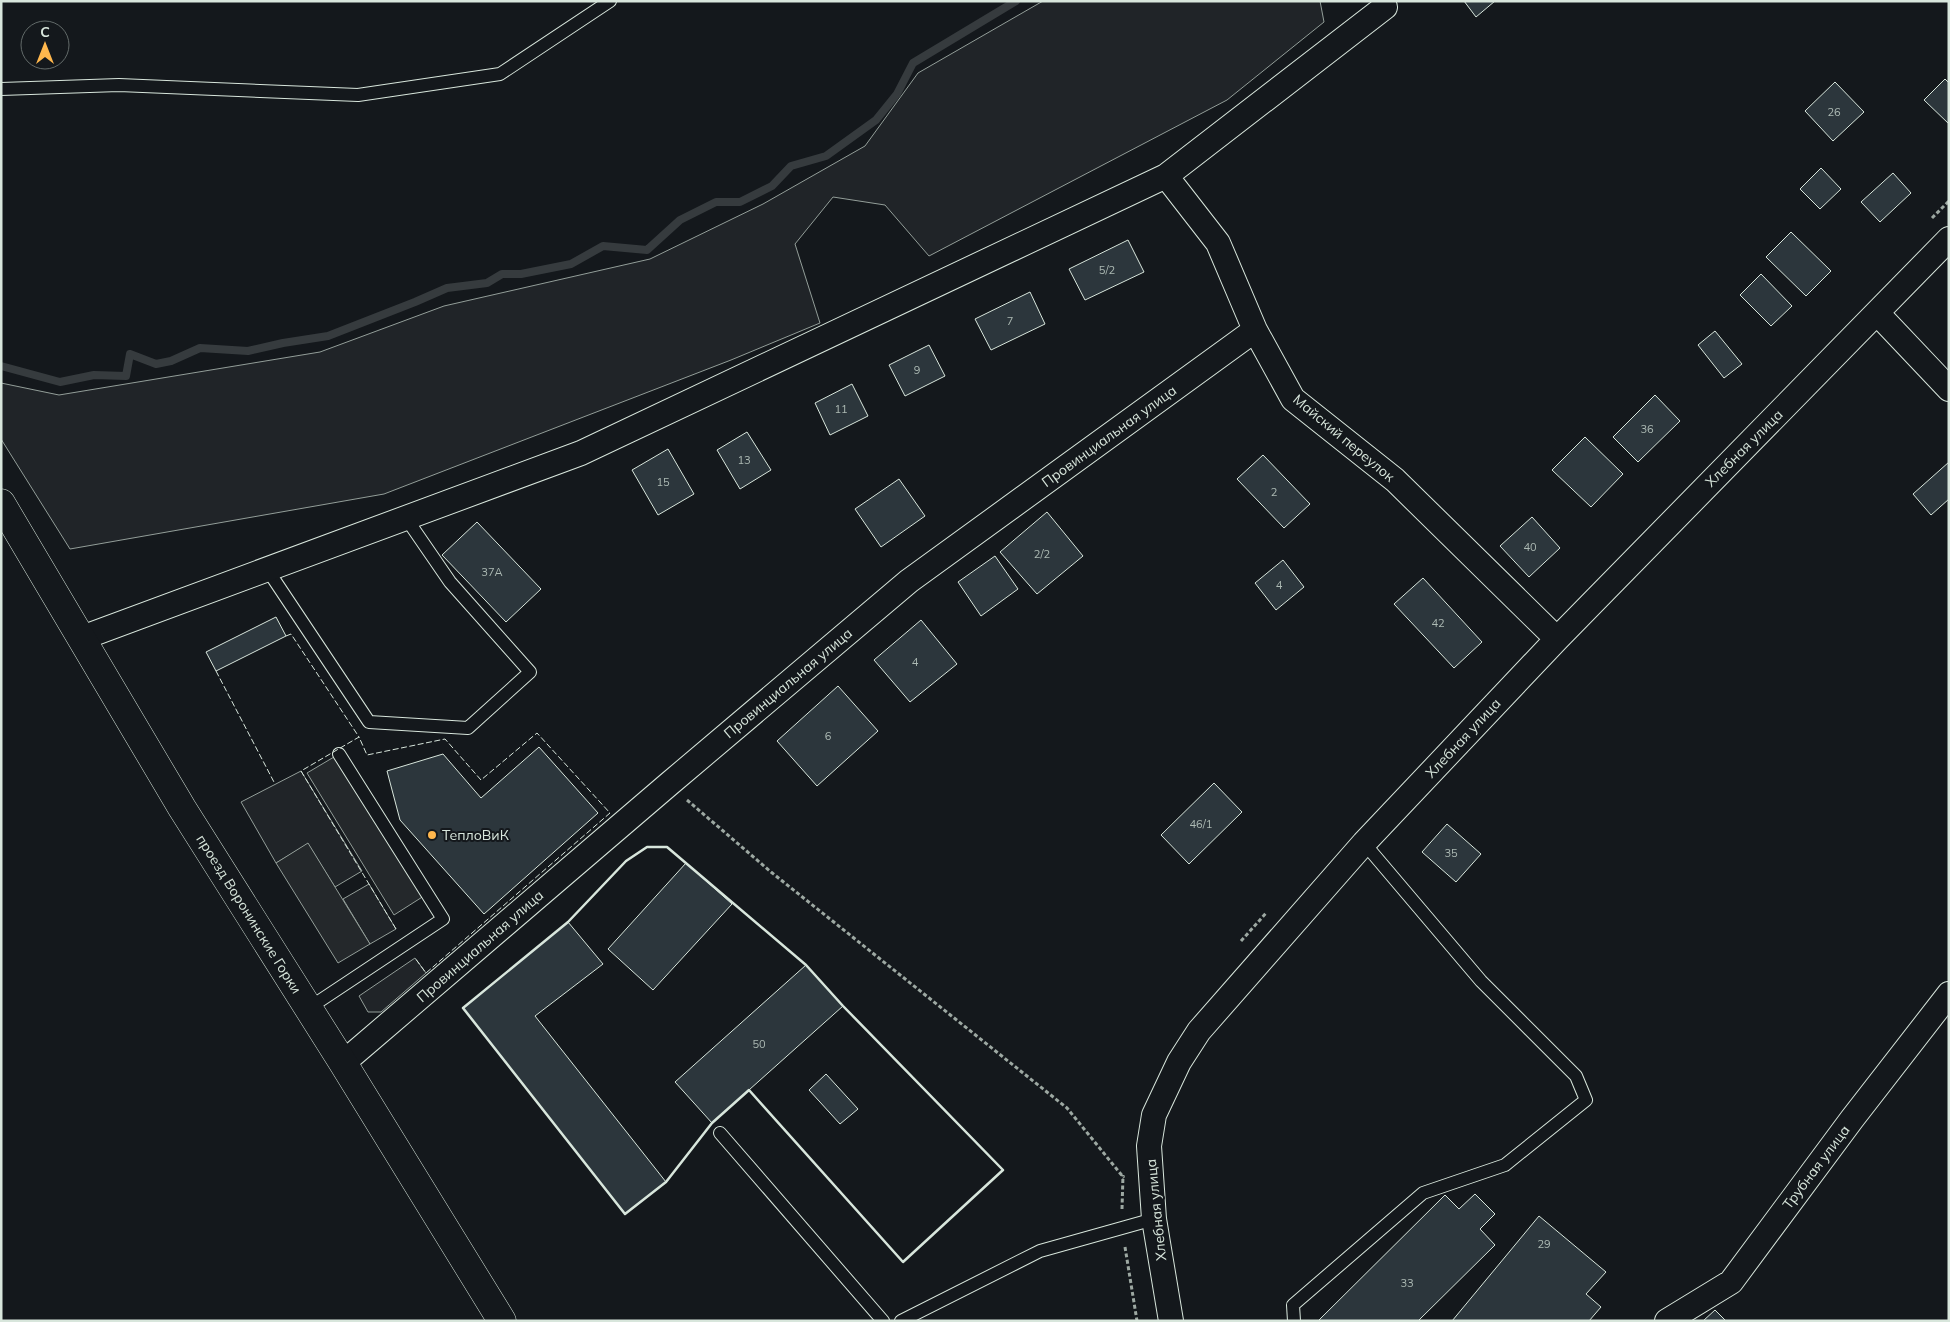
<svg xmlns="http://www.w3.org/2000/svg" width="1950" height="1322" viewBox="0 0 1950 1322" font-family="Mulish,sans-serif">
  <rect width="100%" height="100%" fill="#14181c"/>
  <path fill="#202428" stroke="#939e99" d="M1043,1h277l4,21 -97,78 -298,156 -44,-51 -52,-8 -38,47 25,79 -89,37 -347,134 -314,55 -69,-110v-56l58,12 261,-43 124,-46 206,-47 113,-55 102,-58 53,-73z
    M301,771l61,100 -27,16 -27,-43 -32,19 -35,-61z
    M369,884l27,45 -26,15 -27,-45z
    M415,958l11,15 -45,39h-13l-9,-16z"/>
  <path fill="#24282b" stroke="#939e99" d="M339,754l88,140 -33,21 -87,-142z
    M308,843l62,101 -32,19 -62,-100z"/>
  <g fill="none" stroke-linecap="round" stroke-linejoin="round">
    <path stroke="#363b3e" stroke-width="8" d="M1,366l59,16 34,-7 32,1 4,-22 26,10 15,-3 29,-13 48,3 35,-8 45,-7 87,-34 32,-14 40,-5 15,-9h19l50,-10 32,-18 44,4 33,-30 36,-18h24l32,-16 19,-20 35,-10 50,-36 21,-26 16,-31 103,-62"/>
  </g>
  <path fill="#2c363c" stroke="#d8e6dc" d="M1464,1h31l-19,16z
    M1945,79l4,4v41l-25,-24z
    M1835,82l29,30 -31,29 -28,-30z
    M1821,168l20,21 -21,20 -20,-20z
    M1893,173l18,20 -31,29 -19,-20z
    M1791,232l40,39 -25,25 -40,-39z
    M1128,240l16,32 -59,28 -16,-31z
    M1761,274l31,32 -21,20 -31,-31z
    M1030,292l15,32 -54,26 -16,-31z
    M1715,331l27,33 -18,14 -26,-33z
    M929,345l16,31 -40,20 -16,-31z
    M852,384l16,32 -38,19 -15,-32z
    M1655,395l25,26 -42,41 -25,-25z
    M747,432l24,38 -31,19 -23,-39z
    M1585,437l38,37 -32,33 -39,-37z
    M668,449l26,45 -36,21 -26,-45z
    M1263,455l47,49 -26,24 -47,-49z
    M1949,462v37l-18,16 -18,-21z
    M899,479l26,37 -44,31 -26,-38z
    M1047,512l36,44 -46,38 -37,-42z
    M1532,517l28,31 -31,29 -29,-31z
    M477,522l64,67 -35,33 -64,-67z
    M995,556l23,33 -37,27 -23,-34z
    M1283,560l21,27 -28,23 -21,-27z
    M1423,578l59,64 -28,26 -60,-64z
    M276,617l10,19 -70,35 -10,-19z
    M921,620l36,44 -47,38 -36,-42z
    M838,686l40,45 -61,55 -40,-45z
    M539,747l59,66 -114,101 -84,-94 -13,-49 56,-17 38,44z
    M1214,783l28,29 -53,52 -28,-29z
    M1447,824l34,30 -25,28 -34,-30z
    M686,863l46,41 -79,86 -45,-41z
    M568,922l35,42 -68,52 131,166 -41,32 -162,-206z
    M806,965l37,41 -131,117 -37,-41z
    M826,1074l32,35 -18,15 -31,-34z
    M1475,1194l20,20 -15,15 15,16 -77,76h-100l127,-126 14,14z
    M1539,1216l67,56 -20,22 15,13 -12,14h-137z
    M1715,1310l11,11h-23z"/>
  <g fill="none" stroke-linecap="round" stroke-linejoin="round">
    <g stroke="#d8e6dc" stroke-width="14">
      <path id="lane" d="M1,89l118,-4 239,10 142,-21 110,-73
        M267,569l102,153 99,6 62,-56 -80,-90 -44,-64
        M309,1008l134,-89 -104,-165
        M720,1133l163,188
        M901,1321l139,-70 114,-32
        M1294,1321l-1,-16 130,-112 82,-28 81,-65 -10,-24 -95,-95 -117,-138"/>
    </g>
    <g stroke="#d8e6dc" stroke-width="26">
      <path id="street" d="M1166,176l52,67 37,87 38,69 102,81 162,159
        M1877,313l72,76
        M82,638l499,-185 585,-277 219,-169
        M343,1063l326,-279 240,-203 346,-251
        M1171,1321l-17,-102 -5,-73 5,-31 25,-53 20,-31 165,-188 193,-204 392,-400
        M1667,1321l64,-39 121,-163 97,-125"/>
    </g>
    <g stroke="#d8e6dc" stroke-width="29">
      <path id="secondary" d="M1,503l181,305 161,255 159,258"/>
    </g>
    <path stroke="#9da8a2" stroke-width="3" stroke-dasharray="4 2.5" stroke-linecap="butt" d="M1932,218l17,-17
      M687,800l84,72 296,236 57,70
      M1241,941l26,-29
      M1122,1209l1,-34
      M1125,1247l12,74"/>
    <use href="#lane" stroke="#14181c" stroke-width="12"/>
    <use href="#street" stroke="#14181c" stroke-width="24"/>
    <use href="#secondary" stroke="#14181c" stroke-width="28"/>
    <path stroke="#d8e6dc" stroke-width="1" stroke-dasharray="6 2.5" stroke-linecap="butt" d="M286,636l5,-2 68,103
      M216,671l59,113
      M396,929l-95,-158 58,-34 8,18 78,-16 36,41 56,-47 73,80 -184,160 -11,-15"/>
    <path stroke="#d8e6dc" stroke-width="2.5" d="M647,847h20l139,118 37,41 160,164 -100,92 -154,-172 -37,33 -46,59 -41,32 -162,-206 105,-86 58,-61z"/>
  </g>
  <circle fill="#ffb74d" stroke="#14181c" stroke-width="2" cx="432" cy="835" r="5"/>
  <g text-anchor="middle" stroke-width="4" stroke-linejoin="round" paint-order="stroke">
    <g font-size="11" fill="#adbab4">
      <text x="1834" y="116">26</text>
      <text x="1107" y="274">5/2</text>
      <text x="1010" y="325">7</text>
      <text x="917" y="374">9</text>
      <text x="841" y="413">11</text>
      <text x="1647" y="433">36</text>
      <text x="744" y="464">13</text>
      <text x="663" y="486">15</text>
      <text x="1274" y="496">2</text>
      <text x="1530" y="551">40</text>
      <text x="1042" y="558">2/2</text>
      <text x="492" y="576">37А</text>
      <text x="1279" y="589">4</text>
      <text x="1438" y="627">42</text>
      <text x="915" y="666">4</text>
      <text x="828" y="740">6</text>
      <text x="1201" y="828">46/1</text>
      <text x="1451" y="857">35</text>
      <text x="759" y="1048">50</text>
      <text x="1544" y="1248">29</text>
      <text x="1407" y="1287">33</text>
    </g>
    <g font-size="14" fill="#d8e6dc" stroke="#14181c">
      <text transform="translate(1109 436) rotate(-36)" y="5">Провинциальная улица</text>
      <text transform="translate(1344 438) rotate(40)" y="5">Майский переулок</text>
      <text transform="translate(1744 448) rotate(-45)" y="5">Хлебная улица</text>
      <text transform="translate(788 683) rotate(-40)" y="5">Провинциальная улица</text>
      <text transform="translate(1463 738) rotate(-47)" y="5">Хлебная улица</text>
      <text transform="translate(249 914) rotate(58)" y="5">проезд Воронинские Горки</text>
      <text transform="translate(480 946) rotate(-41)" y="5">Провинциальная улица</text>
      <text transform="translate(1816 1167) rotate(-53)" y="5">Трубная улица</text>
      <text transform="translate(1156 1210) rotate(-96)" y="5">Хлебная улица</text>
    </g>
    <g font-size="14" fill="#d8e6dc" stroke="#14181c" text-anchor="start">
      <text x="442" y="840">ТеплоВиК</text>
    </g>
  </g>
  <rect width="1950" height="1322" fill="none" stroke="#d8e6dc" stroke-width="5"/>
  <g transform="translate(45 45)"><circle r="24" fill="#14181c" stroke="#626a69"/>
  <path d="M0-4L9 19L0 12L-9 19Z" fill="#ffb74d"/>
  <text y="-8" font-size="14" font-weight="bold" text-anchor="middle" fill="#d8e6dc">С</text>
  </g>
</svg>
